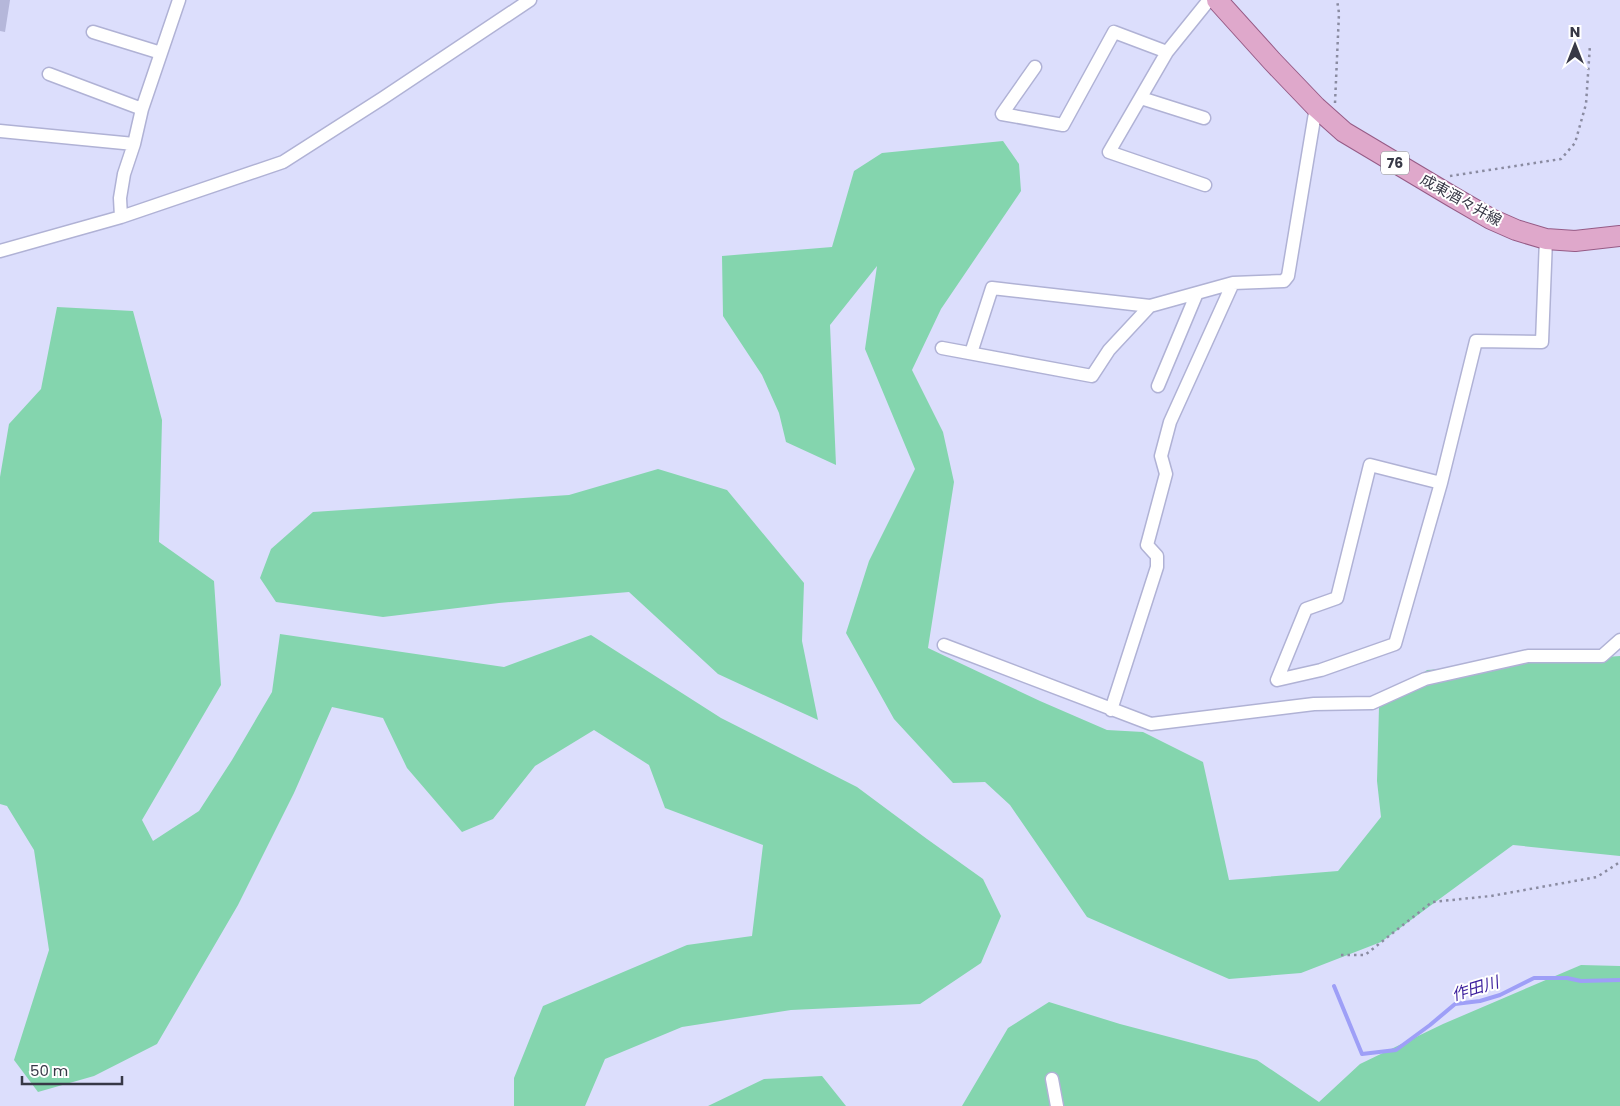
<svg xmlns="http://www.w3.org/2000/svg" width="1620" height="1106" viewBox="0 0 1620 1106" font-family="Poppins,'Noto Sans JP',sans-serif">
  <rect width="100%" height="100%" fill="#dcdefc"/>
  <path fill="#84d5ae" d="M1003,141l16,23 2,27 -80,118 -29,61 31,62 11,50 -26,166 112,53 67,29 36,2 60,30 26,118 109,-9 43,-54 -4,-36 2,-74 48,-37 193,-14v200l-107,-11 -132,97 -80,31 -72,6 -142,-62 -77,-112 -25,-23 -32,1 -59,-64 -48,-86 23,-72 46,-92 -50,-120 12,-83 -47,59 6,140 -50,-23 -7,-29 -17,-38 -39,-59 -1,-60 110,-9 22,-76 28,-18z
    M57,307l76,4 29,109 -3,122 55,39 7,104 -79,135 11,21 46,-30 33,-51 40,-68 8,-58 224,33 87,-32 130,83 136,69 70,52 56,40 18,37 -20,47 -61,41 -129,6 -109,17 -77,32 -20,47h-71v-28l29,-72 144,-61 65,-9 11,-91 -98,-37 -16,-43 -55,-35 -59,36 -42,53 -31,13 -55,-64 -24,-50 -51,-11 -38,86 -56,112 -81,139 -63,32 -56,16 -24,-32 35,-110 -15,-100 -27,-44 -7,-2v-327l9,-53 32,-35z
    M658,469l69,21 77,93 -2,58 16,79 -100,-46 -89,-82 -130,11 -116,14 -107,-15 -16,-24 11,-29 42,-37 256,-17z
    M1581,965l39,1v140h-658l46,-78 41,-26 71,22 137,36 62,42 41,-38 83,-40z
    M822,1076l24,30h-138l56,-27z"/>
  <g fill="none" stroke-linecap="round" stroke-linejoin="round">
    <path stroke="#9e9ff7" stroke-width="4" d="M1334,986l28,68 34,-4 34,-25 25,-21 25,-3 20,-6 34,-17h33l14,3 39,-1"/>
  </g>
  <path fill="#b5b7da" d="M0,0h10l-5,32 -5,-1z"/>
  <g fill="none" stroke-linecap="round" stroke-linejoin="round">
    <g stroke="#b0b2d5" stroke-width="15">
      <path id="street" d="M93,32l68,21
        M1035,67l-33,47 61,11 51,-93 53,20
        M49,74l93,35
        M1141,98l63,20
        M0,131l134,13
        M1205,185l-96,-33 58,-100 42,-52
        M121,217l-1,-19 4,-24 10,-30 8,-35 37,-109
        M0,251l121,-34 162,-55 100,-64 147,-98
        M942,348l150,28 17,-26 41,-44 83,-23 51,-2 4,-5 28,-169
        M971,353l21,-65 158,18
        M1158,386l39,-93
        M1370,465l71,18 -46,161 -74,26 -44,10 29,-71 31,-11z
        M1441,483l35,-142 66,1 4,-103
        M944,645l207,79 163,-20 58,-1 53,-24 103,-23h74l18,-16
        M1111,710l46,-143v-11l-10,-11 19,-71 -5,-18 9,-34 63,-139
        M1052,1079l5,27"/>
    </g>
    <g stroke="#965b86" stroke-width="22">
      <path id="primary" d="M1217,0l55,61 44,46 28,25 109,65 38,22 25,11 30,9 29,2 45,-5"/>
    </g>
    <path stroke="#8a8ba1" stroke-width="2.5" stroke-dasharray="2.5 4" stroke-linecap="butt" d="M1335,103l4,-90 -2,-13
      M1450,176l111,-17 14,-16 11,-39 4,-59
      M1341,955h24l67,-53 59,-6 106,-19 23,-15"/>
    <use href="#street" stroke="#fff" stroke-width="12"/>
    <use href="#primary" stroke="#dfa8cb" stroke-width="20"/>
  </g>
  <g text-anchor="middle" stroke-width="4" stroke-linejoin="round" paint-order="stroke">
    <rect fill="#fff" stroke="#73747e" stroke-width="1" x="1381" y="151.5" width="28" height="23" rx="4"/>
    <g font-size="14" font-weight="bold" fill="#373846">
      <text x="1395" y="168">76</text>
    </g>
    <g font-size="15" fill="#373846" stroke="#fff">
      <text transform="translate(1461 200) rotate(29)" y="5">成東酒々井線</text>
    </g>
    <g font-size="16" font-style="italic" fill="#3a1d9c" stroke="#fff">
      <text transform="translate(1475 988) rotate(-17)" y="6">作田川</text>
    </g>
  </g>
  <g transform="translate(1575 45)" stroke="#ffffff" stroke-width="4" paint-order="stroke">
  <path d="M0-4L9 19L0 12L-9 19Z" fill="#373846"/>
  <text y="-8" font-size="14" font-weight="bold" text-anchor="middle" fill="#373846">N</text>
  </g>
  <path d="M22 1076v8h100v-8" fill="none" stroke="#373846" stroke-width="2.5"/>
  <text x="30" y="1076" font-size="15" fill="#373846" stroke="#ffffff" stroke-width="4" paint-order="stroke">50 m</text>
</svg>
